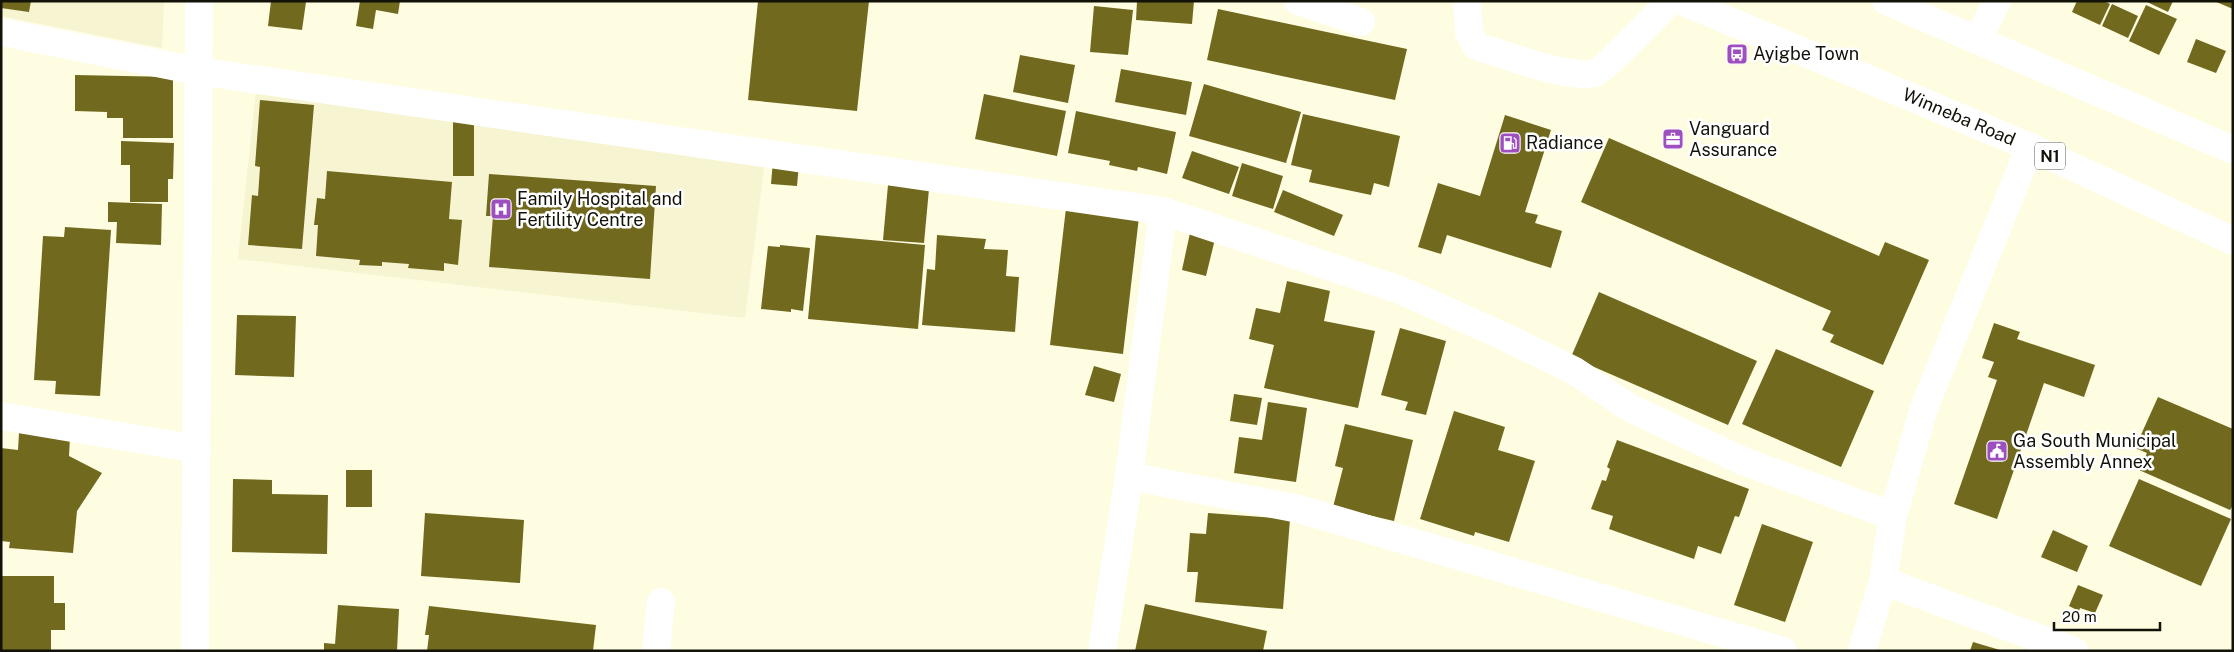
<svg xmlns="http://www.w3.org/2000/svg" width="2234" height="652" viewBox="0 0 2234 652" font-family="'Public Sans',sans-serif">
  <rect width="100%" height="100%" fill="#fefce1"/>
  <path fill="#f7f4d1" d="M1,1h163l-2,47 -161,-32z
    M257,81l508,78 -20,159 -507,-59z"/>
  <path fill="#71691e" d="M1,1h30l-2,11 -28,-4z
    M271,1l35,1 -4,28 -34,-4z
    M360,1h40l-2,13 -22,-4 -3,19 -17,-3z
    M758,1h111l-12,110 -109,-11z
    M1137,1h57l-2,23 -56,-4z
    M2077,1h27l6,3 -10,21 -28,-13z
    M2145,1h28l-5,11z
    M2214,1h19v8z
    M2112,4l26,12 -10,22 -26,-12z
    M2146,5l31,14 -18,36 -30,-14z
    M1094,6l39,4 -5,45 -38,-3z
    M1218,9l189,40 -12,51 -188,-40z
    M2196,39l30,12 -10,22 -29,-11z
    M1020,55l55,10 -7,38 -55,-11z
    M1121,69l71,13 -6,33 -71,-13z
    M75,75l98,2v61h-50v-20h-16v-6l-32,-1z
    M1204,84l97,28 -15,51 -97,-27z
    M984,94l82,17 -9,45 -82,-17z
    M260,100l54,5 -12,144 -54,-4 4,-50 6,1 2,-29 -5,-1z
    M1076,111l100,21 -9,42 -29,-7 -1,4 -28,-6 1,-4 -42,-8z
    M1303,114l97,22 -11,51 -15,-4 -3,12 -62,-13 3,-12 -21,-5z
    M1505,115l46,15 -26,82 13,3 -3,8 27,8 -11,37 -104,-33 -6,19 -23,-7 20,-64 42,13z
    M453,120h21v56h-21z
    M1609,138l270,118 6,-14 44,18 -46,105 -53,-23 4,-7 -12,-5 9,-19 -250,-109z
    M121,141l53,2 -1,36h-5v23h-38v-37h-9z
    M1192,151l47,16 -10,27 -47,-16z
    M773,161l26,3 -2,22 -26,-2z
    M1242,163l41,13 -10,33 -41,-13z
    M327,171l125,11 -3,37 13,1 -4,45 -14,-2v8l-36,-3 1,-4 -27,-2v4l-23,-1 1,-5 -44,-4 2,-31h-4l3,-27 8,1z
    M489,174l167,12 -6,93 -161,-12 4,-51h-7z
    M888,185l41,4 -5,54 -41,-3z
    M1283,190l60,25 -9,21 -60,-24z
    M108,202l54,2 -1,41 -45,-2 1,-21h-9z
    M1066,208l73,9 -16,137 -73,-9z
    M65,227l46,3 -11,166 -45,-2 1,-13 -22,-1 9,-144 21,1z
    M1190,233l25,6 -9,37 -24,-6z
    M816,235l109,10 -7,84 -110,-10z
    M937,235l49,4 -2,10 24,1 -2,26 13,1 -4,55 -93,-7 5,-56 8,1z
    M780,245l30,3 -7,63 -12,-2v3l-30,-3 7,-63 12,1z
    M1287,281l43,10 -6,30 51,10 -17,77 -94,-20 10,-43 -25,-6 7,-31 24,5z
    M1599,292l158,69 -29,64 -157,-68z
    M237,315l59,1 -2,61 -59,-2z
    M1994,323l26,9 -3,7 78,26 -11,32 -40,-14 -47,136 -43,-15 43,-124 -9,-3 6,-15 -12,-4z
    M1400,328l46,13 -20,74 -21,-5 3,-8 -27,-7z
    M1776,349l98,42 -33,76 -99,-43z
    M1094,366l27,8 -7,28 -29,-7z
    M1234,394l28,4 -5,27 -27,-4z
    M2158,397l75,32v76l-3,5 -91,-40 8,-17 -12,-5z
    M1268,402l39,6 -11,74 -62,-9 5,-36 23,3z
    M1454,411l51,16 -7,23 37,11 -26,81 -34,-10 -1,4 -54,-17z
    M1345,424l68,16 -19,81 -61,-14 10,-39 -8,-2z
    M19,433l51,4 -1,19 33,17 -25,38 -4,42 -64,-5 1,-6 -9,-1v-93l17,2z
    M1617,440l132,49 -10,28 -4,-1 -14,38 -23,-8 -4,13 -85,-30 4,-13 -22,-7 11,-29 4,1 4,-12 -3,-2z
    M346,470h26v37h-26z
    M233,479l39,1v14l56,1 -1,59 -95,-2z
    M2139,479l92,40 -30,67 -92,-40z
    M425,513l99,7 -4,63 -99,-7z
    M1208,513l82,6 -7,90 -88,-7 3,-30h-11l3,-39 16,1z
    M1762,524l51,18 -28,80 -51,-17z
    M2053,530l35,16 -11,26 -36,-15z
    M1,576h53v27h11v27h-14v20h-50z
    M2078,585l25,10 -8,18 -15,-5 -1,3 -10,-5z
    M1145,604l122,27 -4,20h-128z
    M338,605l61,4 -2,42h-73v-8l11,1z
    M429,606l167,19 -3,26h-166l2,-16h-4z
    M1973,642l27,8v1h-30z"/>
  <g fill="none" stroke-linecap="round" stroke-linejoin="round">
    <path stroke="#fff" stroke-width="28" d="M1298,1l63,21
      M1467,1l2,31 7,14c28,8 93,34 119,27 8,-2 65,-62 75,-72
      M1,32l196,39 966,140 237,79 103,46 70,34 57,38 113,53 150,55
      M1978,40l19,-39
      M1,416l196,33
      M1129,476l170,33 484,142
      M1883,581l191,70
      M195,651l4,-650
      M656,651l5,-49
      M1102,651l27,-175 34,-265
      M1862,651l21,-70 10,-65 31,-108 106,-261"/>
    <path stroke="#fff" stroke-width="28" d="M1682,1l348,146 203,94
      M1886,1l347,149"/>
  </g>
  <defs>
    <g id="bus-square" transform="scale(1.125)"><rect x="-9" y="-9" width="18" height="18" rx="4" fill="#9d4fc0" stroke="#fff"/><path d="M-5-6H5V4H4V6H2V4H-2V6H-4V4H-5ZM-3.5-4V0h7V-4ZM-3.5 1.2v1.5H-2V1.2ZM2 1.2v1.5H3.5V1.2Z" fill="#fff"/></g>
    <g id="office-square" transform="scale(1.125)"><rect x="-9" y="-9" width="18" height="18" rx="4" fill="#9d4fc0" stroke="#fff"/><path d="M-6-3h4V-5.5h4V-3h4V5H-6ZM-1-4.5V-3h2v-1.5ZM-6 0V1H6V0Z" fill="#fff"/></g>
    <g id="fuel-square" transform="scale(1.125)"><rect x="-9" y="-9" width="18" height="18" rx="4" fill="#9d4fc0" stroke="#fff"/><path d="M-5.5-6h7V0h2V4h1.3V-2.5L3-4.5l.8-.8L6-3V5H2.5V1h-1V6h-7ZM-4.2-4.7v3.2H.2V-4.7Z" fill="#fff"/></g>
    <g id="hospital-square" transform="scale(1.125)"><rect x="-9" y="-9" width="18" height="18" rx="4" fill="#9d4fc0" stroke="#fff"/><path d="M-5-5h3v3.5h4V-5h3V5h-3V1.5h-4V5h-3Z" fill="#fff"/></g>
    <g id="civic-square" transform="scale(1.125)"><rect x="-9" y="-9" width="18" height="18" rx="4" fill="#9d4fc0" stroke="#fff"/><path d="M-.6-6.5H3V-4.5H.6V-3L4-1V1h2V6H-6V1h2V-1L-.6-3ZM-1.2 2.5V6h2.4V2.5Z" fill="#fff"/></g>
  </defs>
  <g fill-rule="evenodd">
    <use href="#bus-square" x="1737" y="54"/>
    <use href="#office-square" x="1673" y="139"/>
    <use href="#fuel-square" x="1510" y="143"/>
    <use href="#hospital-square" x="501" y="209"/>
    <use href="#civic-square" x="1997" y="451"/>
  </g>
  <g text-anchor="middle" stroke-width="5" stroke-linejoin="round" paint-order="stroke">
    <rect fill="#fff" stroke="#5a5953" stroke-width="1" x="2035" y="142.5" width="30" height="27" rx="4"/>
    <g font-size="16" font-weight="bold" fill="#131209">
      <text x="2050" y="162">N1</text>
    </g>
    <g font-size="18" fill="#131209" stroke="#fff" text-anchor="start">
      <text x="1753" y="60">Ayigbe Town</text>
      <text x="1689" y="135">Vanguard<tspan x="1689" dy="21">Assurance</tspan></text>
      <text x="1526" y="149">Radiance</text>
      <text x="517" y="205">Family Hospital and<tspan x="517" dy="21">Fertility Centre</tspan></text>
      <text x="2013" y="447">Ga South Municipal<tspan x="2013" dy="21">Assembly Annex</tspan></text>
    </g>
    <g font-size="18" fill="#131209" stroke="#fff">
      <text transform="translate(1959 117) rotate(23)" y="6">Winneba Road</text>
    </g>
  </g>
  <rect width="2234" height="652" fill="none" stroke="#131209" stroke-width="5"/>
  <path d="M2054 622v8h106v-8" fill="none" stroke="#131209" stroke-width="2.5"/>
  <text x="2062" y="622" font-size="15" fill="#131209" stroke="#ffffff" stroke-width="4" paint-order="stroke">20 m</text>
</svg>
